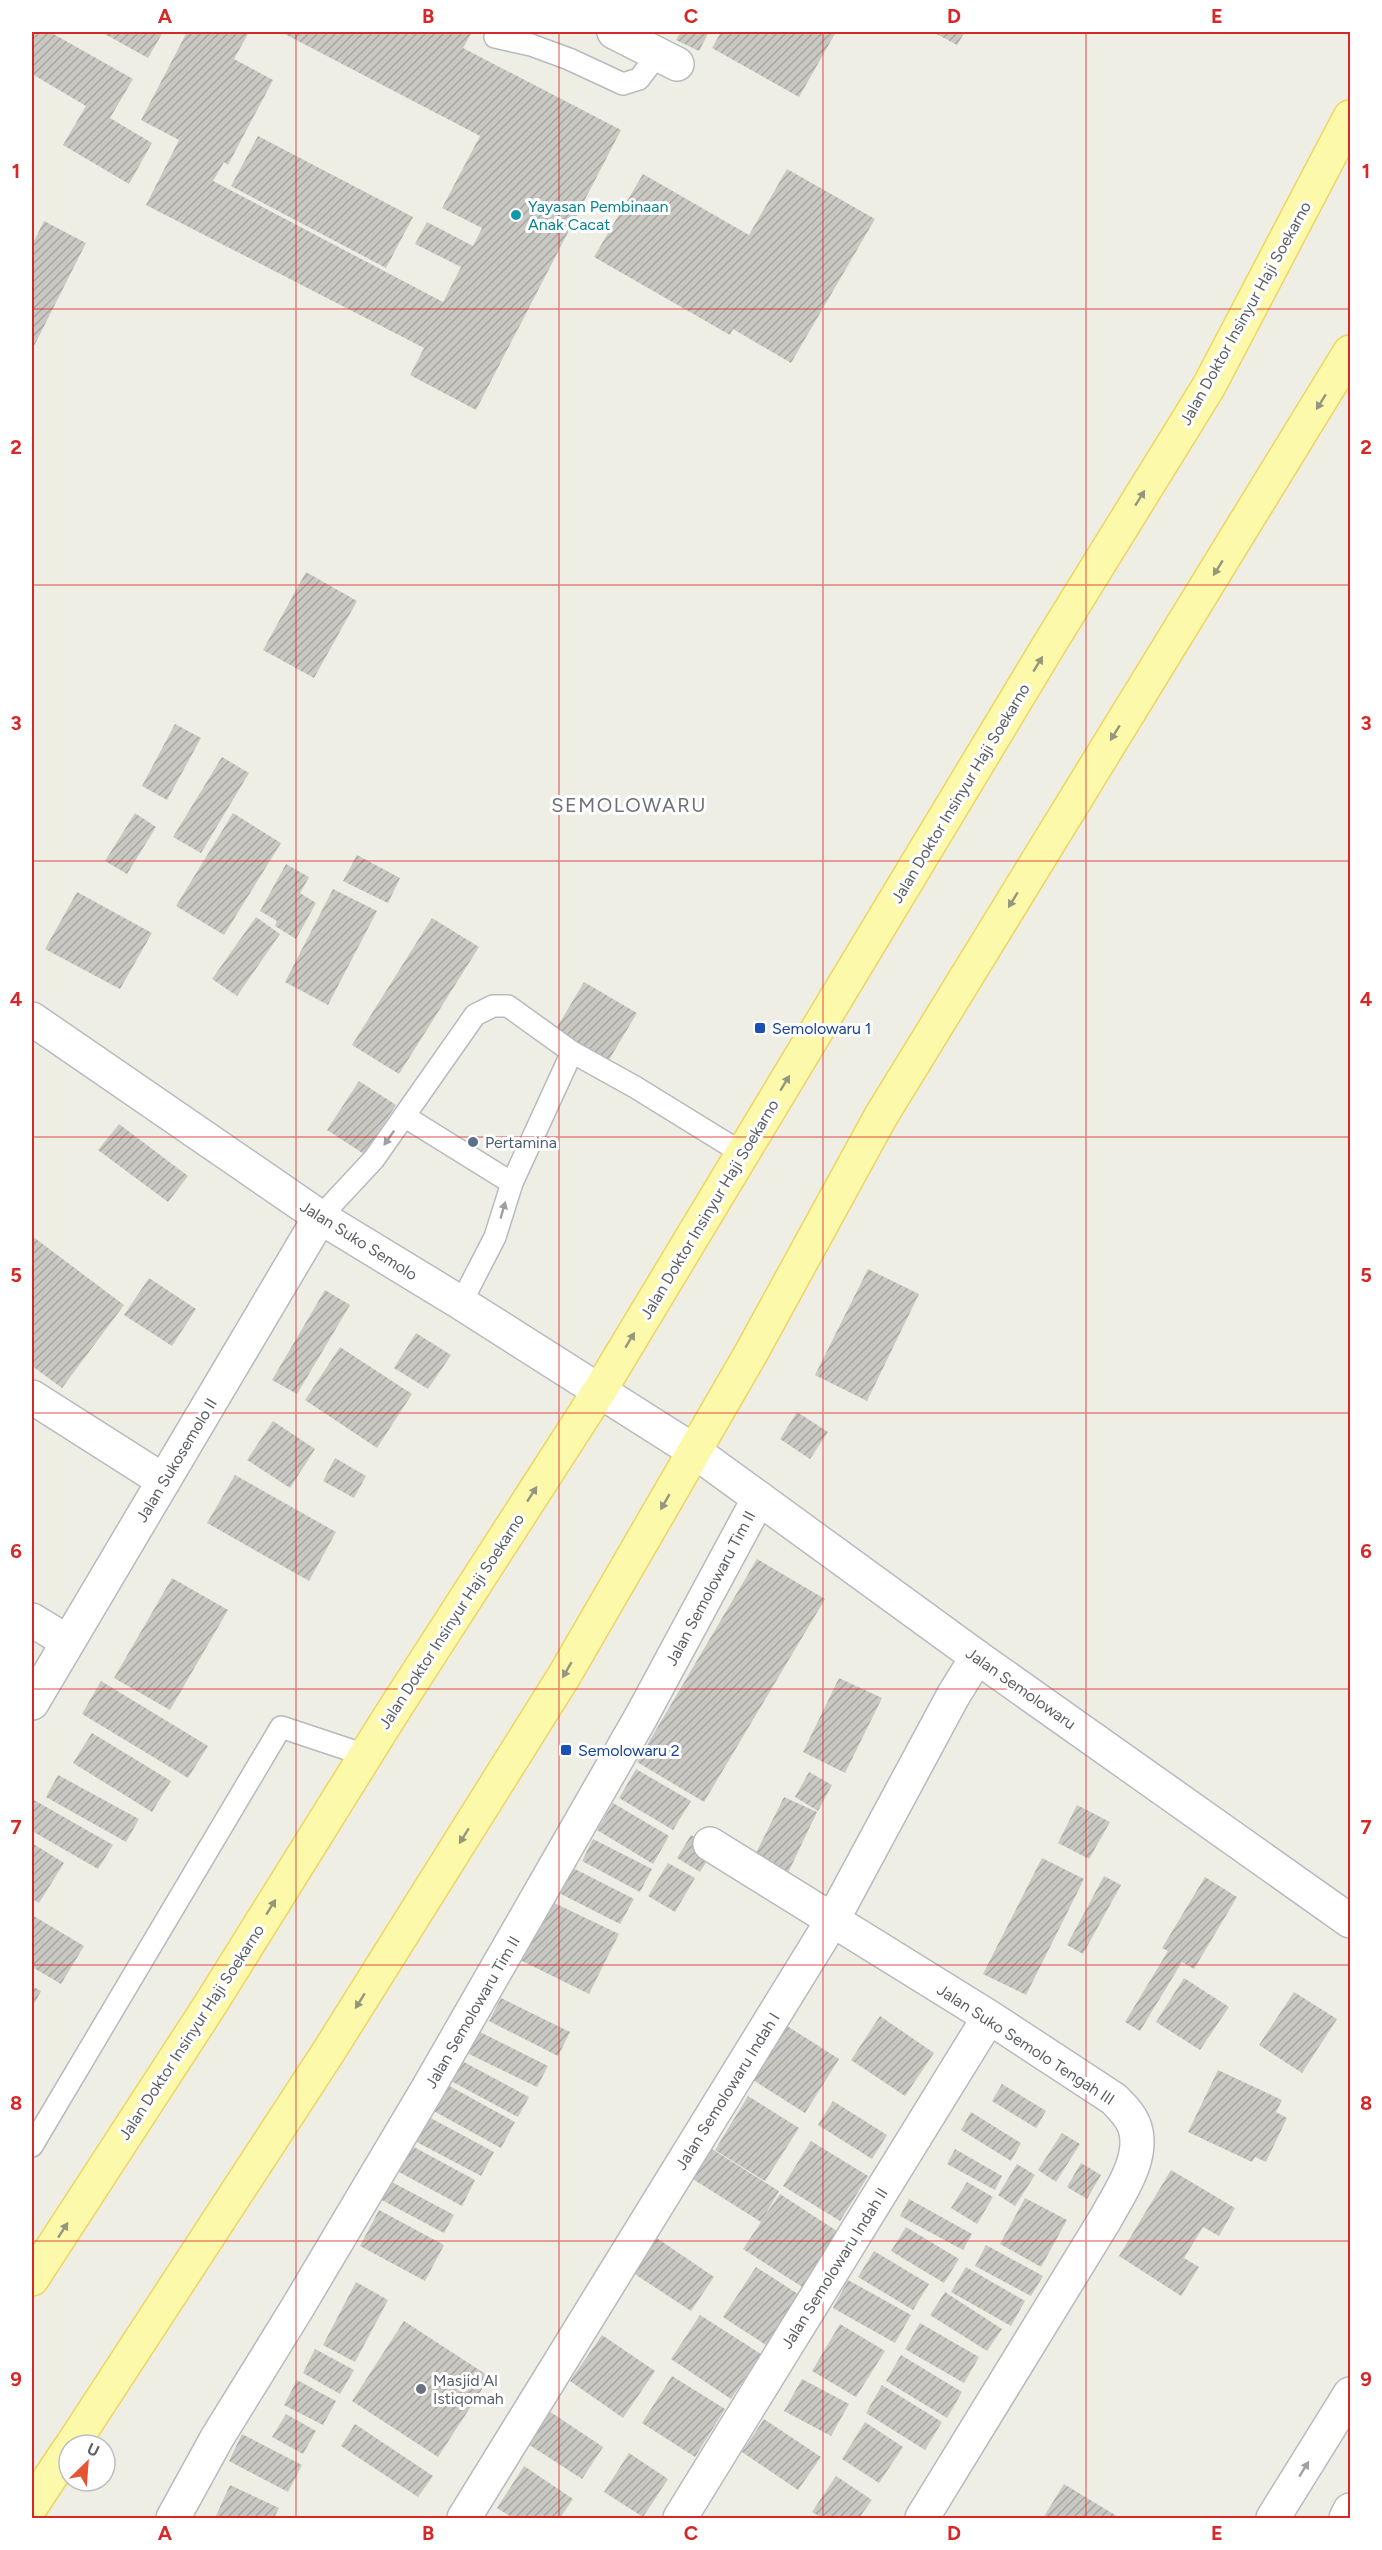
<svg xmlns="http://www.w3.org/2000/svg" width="1382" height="2550" viewBox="0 0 1382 2550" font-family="Figtree,sans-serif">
  <defs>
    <pattern id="building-hatch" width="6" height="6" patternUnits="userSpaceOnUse" patternTransform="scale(1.5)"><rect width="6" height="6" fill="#cac8c2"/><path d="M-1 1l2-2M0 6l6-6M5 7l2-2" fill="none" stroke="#a7a6a1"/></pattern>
  </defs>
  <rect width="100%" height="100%" fill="#efeee5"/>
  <path fill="url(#building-hatch)" d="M32,32h18l83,47 -23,39 42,25 -23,41 -66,-39 23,-39 -54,-32z
    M101,32h62l-15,26z
    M187,32h62l-15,27 39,21 -45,85 -4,-3 -11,19 230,121 18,-35 -46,-23 12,-22 46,24 9,-18 -40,-20 38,-72 -199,-104h191l-9,16 158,82 -145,280 -66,-35 14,-27 -278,-143 33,-65 -38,-20z
    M681,32h28l-10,19 -23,-11z
    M721,32h115l-37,65 -87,-49z
    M933,32h32l-8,13z
    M258,136l155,81 -27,51 -155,-82z
    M787,169l88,50 -84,144 -58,-34 -3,6 -136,-78 49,-83 106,61z
    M44,221l42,22 -54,107v-105z
    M306,572l51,29 -43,77 -51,-28z
    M175,724l26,14 -34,62 -25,-14z
    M222,757l27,16 -48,80 -28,-16z
    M135,813l21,14 -29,47 -22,-13z
    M233,813l48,30 -57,92 -48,-29z
    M357,855l43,23 -12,25 -45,-22z
    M286,864l23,13 -9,16 16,10 -20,36 -21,-13 2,-5 -17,-10z
    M333,889l44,22 -49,94 -43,-23z
    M77,892l75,41 -32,56 -75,-40z
    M256,917l24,17 -43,62 -25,-17z
    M432,918l47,29 -80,127 -47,-29z
    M584,982l53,31 -31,52 -53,-31z
    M359,1081l37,24 -32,49 -37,-24z
    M119,1124l69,52 -20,26 -70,-52z
    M32,1236l92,69 -62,83 -30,-22z
    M868,1269l51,25 -52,107 -52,-26z
    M149,1278l47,31 -24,37 -48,-31z
    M325,1290l25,15 -53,89 -25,-14z
    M416,1333l35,22 -23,34 -34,-21z
    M340,1347l72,47 -35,54 -72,-48z
    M797,1412l31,20 -18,27 -30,-20z
    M273,1421l42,28 -25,39 -43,-28z
    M335,1458l31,18 -12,22 -31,-17z
    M235,1475l101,57 -27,49 -102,-58z
    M757,1559l68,40 -121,203 -67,-40z
    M172,1578l56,32 -58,100 -56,-32z
    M839,1678l43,20 -37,75 -42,-21z
    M101,1681l107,65 -20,32 -106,-64z
    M92,1733l79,48 -19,31 -79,-49z
    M636,1769l55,32 -18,29 -54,-32z
    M809,1772l23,13 -14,26 -23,-14z
    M58,1775l81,44 -13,23 -80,-45z
    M784,1797l33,15 -31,65 -34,-16z
    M34,1800l79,45 -15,24 -66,-38v-27z
    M613,1803l56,33 -16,28 -56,-34z
    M1077,1805l33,17 -21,37 -31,-16z
    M691,1835l23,15 -14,22 -23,-14z
    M593,1839l59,30 -12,23 -58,-31z
    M32,1843l32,20 -25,40 -7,-4z
    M1042,1858l42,21 -58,116 -43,-21z
    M668,1863l27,15 -20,34 -27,-16z
    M573,1868l61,31 -14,25 -61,-31z
    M1104,1876l17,9 -38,69 -16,-9z
    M1205,1877l32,20 -43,72 -12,-7 -42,69 -15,-9 43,-71 -6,-3z
    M548,1900l71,34 -30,60 -69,-34z
    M32,1915l52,31 -23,38 -29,-17z
    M1184,1978l45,29 -29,43 -44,-28z
    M32,1986l9,5 -9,17z
    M1294,1992l43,27 -35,54 -43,-28z
    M501,1998l69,34 -12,24 -69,-35z
    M880,2016l54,37 -29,43 -54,-36z
    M784,2024l55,35 -34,54 -55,-35z
    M478,2031l70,35 -11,21 -70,-34z
    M462,2061l67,36 -11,20 -67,-36z
    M1218,2070l64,30 -6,12 11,6 -21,44 -11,-5 -3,5 -64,-30z
    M444,2083l71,39 -14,26 -71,-39z
    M1002,2084l44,27 -10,17 -44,-27z
    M748,2096l51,32 -34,53 -50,-31z
    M833,2101l54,34 -15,24 -54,-34z
    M971,2112l50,31 -10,18 -50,-31z
    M425,2115l69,37 -13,24 -70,-37z
    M1062,2133l18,11 -24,38 -18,-12z
    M811,2141l57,35 -28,45 -57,-35z
    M412,2146l63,34 -13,26 -63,-34z
    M707,2146l72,45 -15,26 16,-23 63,41 -36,55 -64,-41 18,-27 -73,-46z
    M955,2149l47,27 -7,14 -48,-26z
    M1081,2163l20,12 -14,24 -20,-12z
    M1017,2164l18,11 -20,31 -17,-11z
    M1171,2170l64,38 -16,28 -16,-9 -19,31 15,9 -18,29 -62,-40z
    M388,2180l66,35 -10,18 -66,-35z
    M967,2182l26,15 -16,27 -26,-16z
    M1025,2198l42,22 -26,47 -41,-23z
    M909,2199l63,35 -9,16 -63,-34z
    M379,2210l65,35 -19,36 -65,-35z
    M906,2227l53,32 -15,24 -53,-32z
    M645,2230l69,47 -23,34 -70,-46z
    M986,2245l57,31 -12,20 -56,-30z
    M874,2251l55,33 -16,26 -55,-33z
    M756,2267l42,27 -32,51 -43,-28z
    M966,2267l59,34 -14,25 -60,-34z
    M848,2280l63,35 -16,28 -62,-35z
    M356,2282l32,18 -33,62 -32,-17z
    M945,2292l57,37 -15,22 -57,-36z
    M700,2315l61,39 -30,45 -60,-40z
    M404,2321l86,56 -52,80 -86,-56z
    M920,2323l59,34 -15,26 -59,-34z
    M840,2324l45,27 -29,46 -44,-26z
    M602,2335l53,36 -32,47 -53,-37z
    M315,2349l39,21 -14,24 -37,-21z
    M901,2355l61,37 -15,26 -61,-37z
    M672,2376l53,33 -30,48 -53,-34z
    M802,2379l47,25 -18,32 -47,-25z
    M297,2380l39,21 -13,24 -39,-20z
    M882,2385l60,37 -17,28 -59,-37z
    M549,2411l54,36 -21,32 -54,-35z
    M286,2414l30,17 -13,23 -31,-17z
    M764,2419l57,38 -23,33 -56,-38z
    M865,2422l38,25 -24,36 -37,-24z
    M355,2424l78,52 -15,21 -77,-51z
    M242,2434l60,31 -14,27 -59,-31z
    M629,2453l39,26 -25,38 -39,-25z
    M524,2466l49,33 -13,19h-47l-16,-10z
    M836,2476l36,24 -13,18h-37l-10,-6z
    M1064,2484l56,34h-77z
    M230,2485l49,23 -5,10h-59z"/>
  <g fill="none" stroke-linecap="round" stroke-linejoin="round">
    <g stroke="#b7babe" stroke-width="24">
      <path id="lane" d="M495,37l36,8 38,14 54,25 16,-5 19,-25
        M404,1116l108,67
        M320,1217l54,-58 101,-144 18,-9h15l64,46 63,35 107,66
        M461,1303l34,-66 17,-54 60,-131
        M32,2146l249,-419 84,28"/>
    </g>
    <g stroke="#b7babe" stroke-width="36">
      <path id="street" d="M614,32l63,32
        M32,1397l132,84
        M32,1620l36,22
        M32,1703l288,-486
        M710,1844l279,173 125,82c8,8 16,16 20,26 12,31 -14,67 -28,93l-184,300
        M173,2518l44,-80 79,-128 131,-220 214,-373 118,-219
        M464,2518l368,-597 121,-225 24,-39
        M680,2518l309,-501
        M1273,2518l77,-124
        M1346,2518l4,-8"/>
    </g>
    <g stroke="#b8bac0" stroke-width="36">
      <path id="secondary" d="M32,1019l288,198 141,86 233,148 283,206 373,264"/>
    </g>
    <g stroke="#efd55e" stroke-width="36">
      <path id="primary" d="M32,2279l178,-274 182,-292 208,-323 452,-750 157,-254 141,-269
        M72,2445l257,-394 235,-375 186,-321 131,-239 469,-764
        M32,2505l37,-56"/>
    </g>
    <use href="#lane" stroke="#fff" stroke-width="21"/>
    <use href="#street" stroke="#fff" stroke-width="33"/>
    <use href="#secondary" stroke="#fff" stroke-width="33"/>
    <use href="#primary" stroke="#fdf9ab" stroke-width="33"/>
  </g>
  <defs><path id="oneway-solid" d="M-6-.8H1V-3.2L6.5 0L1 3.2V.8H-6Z" transform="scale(1.5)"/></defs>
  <g fill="#95967e">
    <use href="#oneway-solid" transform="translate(1321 402) rotate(122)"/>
    <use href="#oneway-solid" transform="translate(1140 498) rotate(-58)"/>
    <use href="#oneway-solid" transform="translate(1218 568) rotate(122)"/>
    <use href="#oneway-solid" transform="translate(1038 664) rotate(-59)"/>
    <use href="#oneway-solid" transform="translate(1115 733) rotate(122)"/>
    <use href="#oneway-solid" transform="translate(1013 900) rotate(121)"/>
    <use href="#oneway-solid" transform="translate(785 1083) rotate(-59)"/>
    <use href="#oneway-solid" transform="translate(630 1340) rotate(-59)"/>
    <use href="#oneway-solid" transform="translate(532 1494) rotate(-57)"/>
    <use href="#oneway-solid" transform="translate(665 1502) rotate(120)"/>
    <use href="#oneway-solid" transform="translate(567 1670) rotate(120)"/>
    <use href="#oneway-solid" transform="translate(464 1836) rotate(122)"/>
    <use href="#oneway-solid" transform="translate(271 1907) rotate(-58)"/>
    <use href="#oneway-solid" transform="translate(360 2001) rotate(122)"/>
    <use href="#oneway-solid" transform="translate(63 2230) rotate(-57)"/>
  </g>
  <g fill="#9ea0a3">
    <use href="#oneway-solid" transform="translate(389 1138) rotate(125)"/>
    <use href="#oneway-solid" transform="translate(503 1210) rotate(-74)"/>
    <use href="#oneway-solid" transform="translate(1304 2469) rotate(-58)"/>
  </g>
  <path fill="none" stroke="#d62828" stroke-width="1.5" stroke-opacity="0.55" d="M296,32v2486M559,32v2486M823,32v2486M1086,32v2486M32,309h1318M32,585h1318M32,861h1318M32,1137h1318M32,1413h1318M32,1689h1318M32,1965h1318M32,2241h1318"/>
  <circle fill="#0f9aa8" stroke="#fff" stroke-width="2" cx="516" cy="215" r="6"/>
  <g fill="#1a4fb4" stroke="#fff" stroke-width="2">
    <rect x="754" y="1022" width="12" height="12" rx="3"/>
    <rect x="560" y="1744" width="12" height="12" rx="3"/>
  </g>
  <circle fill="#5c6f8a" stroke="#fff" stroke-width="2" cx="473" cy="1142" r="6"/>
  <circle fill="#6b7280" stroke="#fff" stroke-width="2" cx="421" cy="2389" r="6"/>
  <g text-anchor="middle" stroke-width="6" stroke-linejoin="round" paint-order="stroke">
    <g font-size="16" fill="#0d838f" stroke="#fff" text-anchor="start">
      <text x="528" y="212">Yayasan Pembinaan<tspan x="528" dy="18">Anak Cacat</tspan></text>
    </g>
    <g font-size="16" fill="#5d6065" stroke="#fff">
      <text transform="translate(1245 313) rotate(-61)" y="6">Jalan Doktor Insinyur Haji Soekarno</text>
      <text transform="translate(960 793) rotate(-59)" y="6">Jalan Doktor Insinyur Haji Soekarno</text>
      <text transform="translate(709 1209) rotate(-59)" y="6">Jalan Doktor Insinyur Haji Soekarno</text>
      <text transform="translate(359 1240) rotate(32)" y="6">Jalan Suko Semolo</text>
      <text transform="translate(176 1460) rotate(-59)" y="6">Jalan Sukosemolo II</text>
      <text transform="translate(710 1588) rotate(-62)" y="6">Jalan Semolowaru Tim II</text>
      <text transform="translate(451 1621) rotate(-57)" y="6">Jalan Doktor Insinyur Haji Soekarno</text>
      <text transform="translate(1021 1688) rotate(35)" y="6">Jalan Semolowaru</text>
      <text transform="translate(472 2012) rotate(-60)" y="6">Jalan Semolowaru Tim II</text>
      <text transform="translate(191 2032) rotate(-57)" y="6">Jalan Doktor Insinyur Haji Soekarno</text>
      <text transform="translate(1026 2044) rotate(33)" y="6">Jalan Suko Semolo Tengah III</text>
      <text transform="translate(727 2091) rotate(-58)" y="6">Jalan Semolowaru Indah I</text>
      <text transform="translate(834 2268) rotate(-58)" y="6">Jalan Semolowaru Indah II</text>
    </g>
    <g font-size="16" fill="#164399" stroke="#fff" text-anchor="start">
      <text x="772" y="1034">Semolowaru 1</text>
      <text x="578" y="1756">Semolowaru 2</text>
    </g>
    <g font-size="16" fill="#4e5e75" stroke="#fff" text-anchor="start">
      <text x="485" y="1148">Pertamina</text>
    </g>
    <g font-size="16" fill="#5b616d" stroke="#fff" text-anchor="start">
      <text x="433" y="2386">Masjid Al<tspan x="433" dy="18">Istiqomah</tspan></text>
    </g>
    <g font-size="20" letter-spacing="1.5" fill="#6e7177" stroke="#fff">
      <text x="629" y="812">SEMOLOWARU</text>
    </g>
  </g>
  <rect width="1382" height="2550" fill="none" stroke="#ffffff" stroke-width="66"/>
  <g transform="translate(87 2463) rotate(25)"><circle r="28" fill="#ffffff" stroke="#bebfc1" stroke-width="1.5"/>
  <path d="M0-4.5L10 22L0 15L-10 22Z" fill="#e65434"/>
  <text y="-9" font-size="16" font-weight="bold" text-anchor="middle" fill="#5d6065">U</text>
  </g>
  <rect x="33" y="33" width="1316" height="2484" fill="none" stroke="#d62828" stroke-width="2"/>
  <g font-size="20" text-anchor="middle" font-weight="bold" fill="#d62828">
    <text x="165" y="23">A</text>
    <text x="428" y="23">B</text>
    <text x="691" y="23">C</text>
    <text x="954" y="23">D</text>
    <text x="1217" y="23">E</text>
    <text x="16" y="178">1</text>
    <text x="1366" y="178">1</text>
    <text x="16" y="454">2</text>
    <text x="1366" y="454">2</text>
    <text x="16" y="730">3</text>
    <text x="1366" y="730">3</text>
    <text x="16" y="1006">4</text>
    <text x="1366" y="1006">4</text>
    <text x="16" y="1282">5</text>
    <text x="1366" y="1282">5</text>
    <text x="16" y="1558">6</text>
    <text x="1366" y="1558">6</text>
    <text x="16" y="1834">7</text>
    <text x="1366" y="1834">7</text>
    <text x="16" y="2110">8</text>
    <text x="1366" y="2110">8</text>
    <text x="16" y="2386">9</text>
    <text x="1366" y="2386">9</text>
    <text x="165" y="2540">A</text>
    <text x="428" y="2540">B</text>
    <text x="691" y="2540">C</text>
    <text x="954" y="2540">D</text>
    <text x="1217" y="2540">E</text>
  </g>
</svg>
